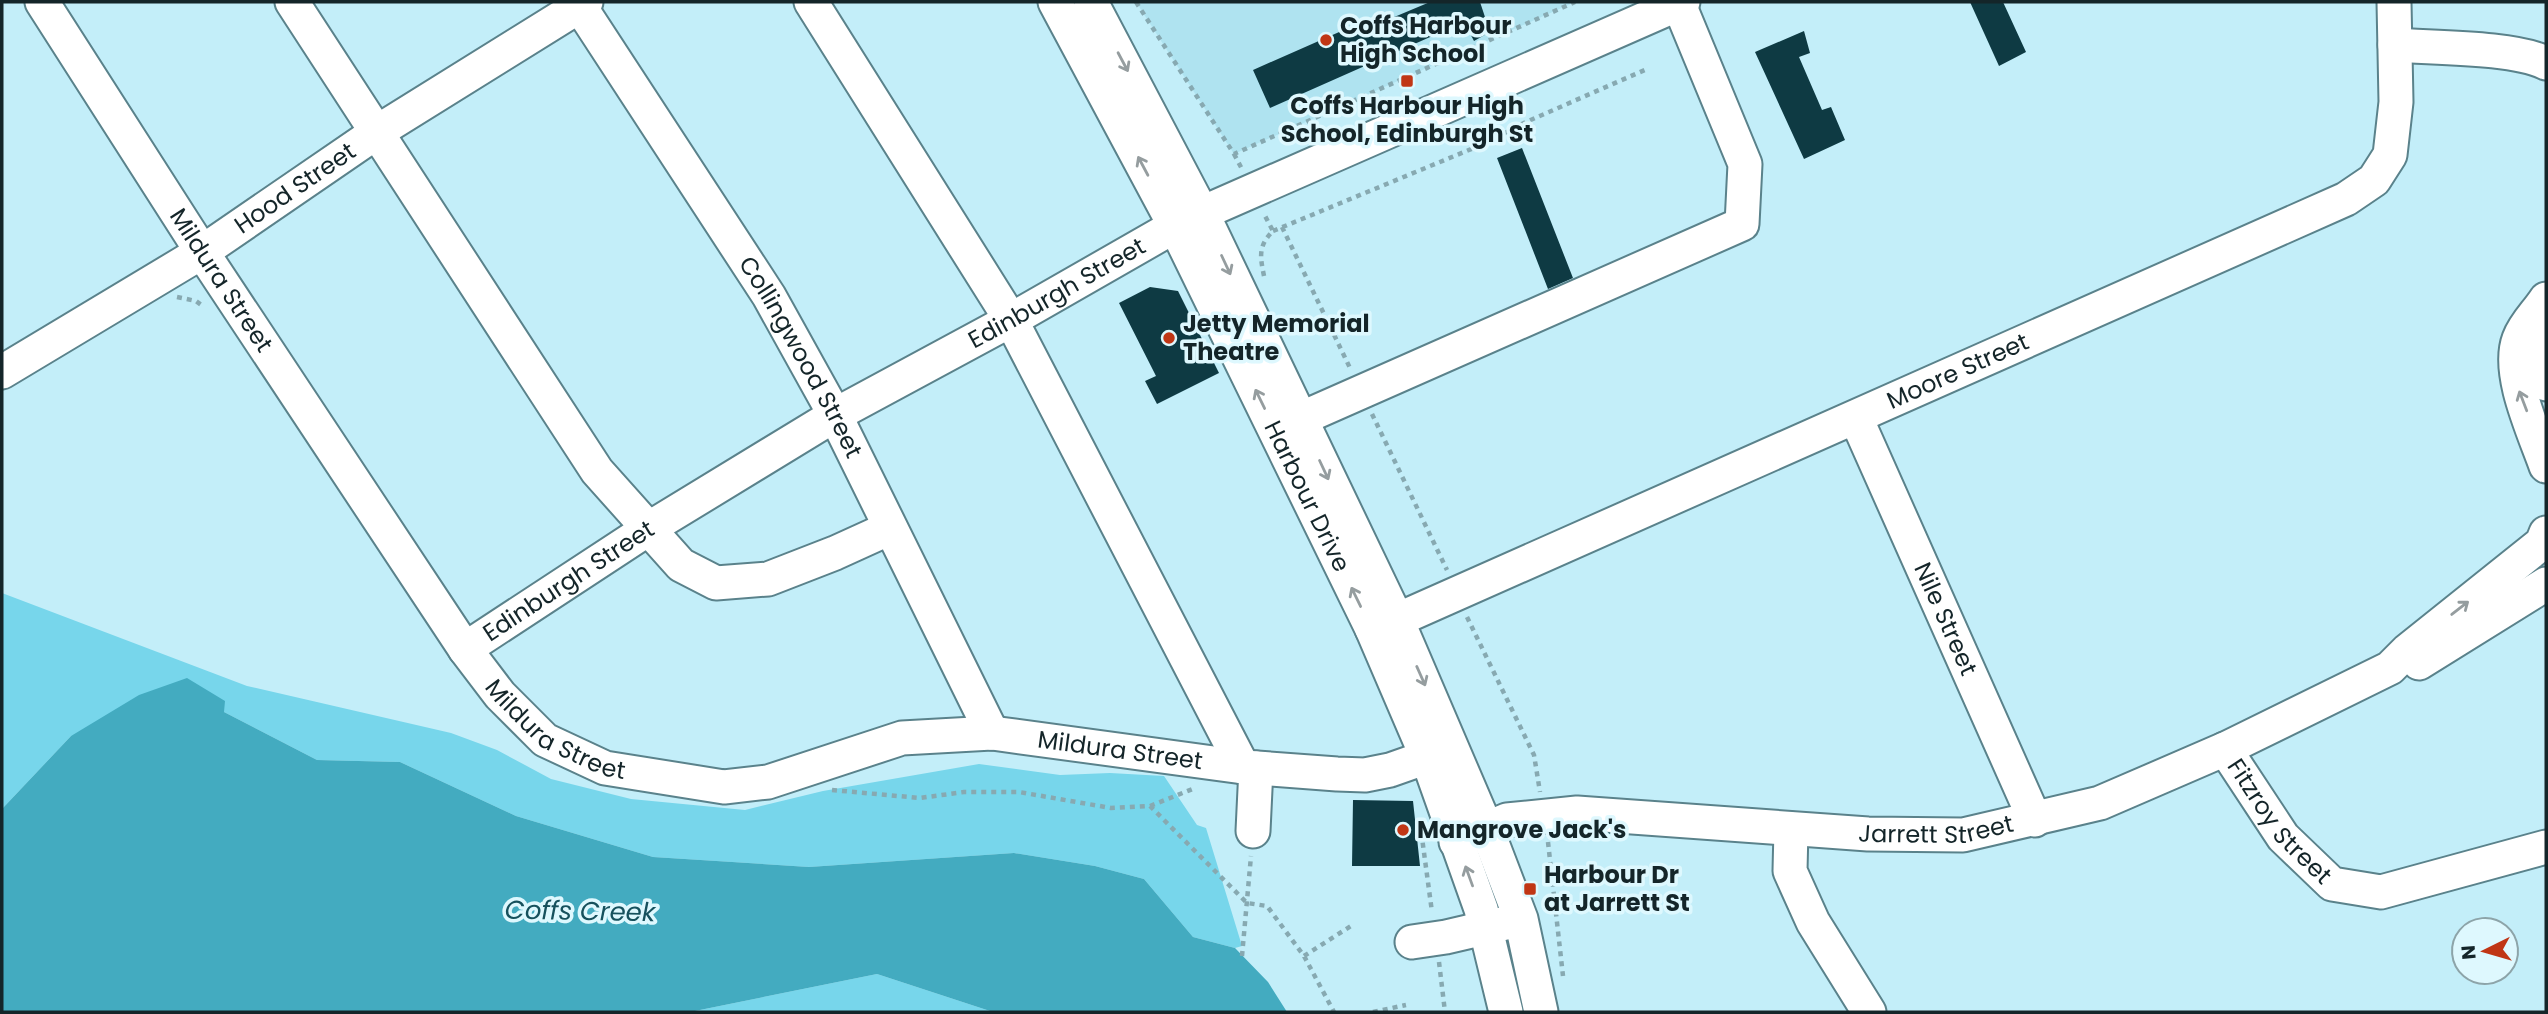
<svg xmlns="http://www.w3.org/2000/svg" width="2548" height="1014" viewBox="0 0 2548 1014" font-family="Poppins,sans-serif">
  <rect width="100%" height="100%" fill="#c3eef9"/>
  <path fill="#afe3f0" d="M1136,2h439l-341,152z"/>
  <path fill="#77d6eb" d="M2,593l245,93 204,47 46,17 54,29 80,20 114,11 78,-19 156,-27 81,11 50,-2 54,3 33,49 9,3 36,118 -7,2 -42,-11 -49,-58 -49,-13 -81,-13 -205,14 -156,-10 -137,-41 -116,-54 -83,-2 -93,-48 -153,24 -69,73z
    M877,974l116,38h-303z"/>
  <path fill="#43abc0" d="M187,678l38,23 -1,11 93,48 83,2 116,54 137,41 156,10 205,-14 81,13 49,13 49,58 42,11 33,34 19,30h-294l-116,-38 -187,38h-688v-203l69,-73 68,-41z"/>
  <path fill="#0e3a43" d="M1430,2h50l10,30 -16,9 -10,-19 -194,86 -17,-38 93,-41 3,7z
    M1970,2h33l23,50 -27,14z
    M1804,31l6,22 -11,4 23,53 9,-3 14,33 -41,19 -49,-107z
    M1522,148l51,130 -25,11 -51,-131z
    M1150,287l28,4 41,82 -62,31 -12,-23 11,-5 -37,-73z
    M1353,800l60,1 7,65h-68z"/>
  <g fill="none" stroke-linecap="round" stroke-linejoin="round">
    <g stroke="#5a828b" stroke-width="37">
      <g id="minor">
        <path id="s1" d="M42,2l160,250 263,397 35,46 45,45 60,28 119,19 44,-5 134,-44 90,-5 251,34 94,7 28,1 25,-5 37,-13"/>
        <path d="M292,2l305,469 84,94 35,18 52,-4 67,-26 55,-25"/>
        <path id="s2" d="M577,2l192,294 66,119 157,318"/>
        <path d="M811,2l200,318 232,447"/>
        <path id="s3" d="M1055,2l120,224 197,403 55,128 54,152 25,103"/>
        <path d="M1091,2l111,211 195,407 90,210 34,89 20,93"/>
        <path d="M2395,45c39,3 119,2 151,18"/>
        <path d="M2546,299c-9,14 -21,24 -27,40 -13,34 15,93 27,127"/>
        <path d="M2539,310c4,24 -2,51 7,74"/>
        <path id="s4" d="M2,372l200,-120 175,-120 209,-130"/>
        <path id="s5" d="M1856,418l179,402"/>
        <path d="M1300,419l442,-195 3,-60 -67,-162"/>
        <path id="s6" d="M1372,629l25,-9 949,-421 28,-19 16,-25 6,-53 -2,-100"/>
        <path id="s7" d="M465,649l183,-120 187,-114 176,-95 164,-94 27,-13 481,-211"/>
        <path d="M2419,663l127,-79"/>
        <path id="s8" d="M2225,749l58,88 49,47 49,8 165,-45"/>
        <path d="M1791,829l-1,42 23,51 56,90"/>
        <path d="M1253,831l3,-63"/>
        <path id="s9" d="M1456,842l51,-22 70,-7 291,21 95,1 137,-32 125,-54 165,-81 17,-17 135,-108 4,-10"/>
        <path d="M1412,942l34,-5 60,-14"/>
      </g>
    </g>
    <path stroke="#87a9b1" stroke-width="4.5" stroke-dasharray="5 5" stroke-linecap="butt" d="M1136,2l98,152 341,-152
      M1234,154l8,15
      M1282,227l68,141
      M1273,231l208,-86 45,-23 121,-53
      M1264,276c-4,-20 -6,-30 9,-45l-9,-17
      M177,297l19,4 8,6
      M1372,414l75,156
      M1467,617l67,138 6,37
      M832,790l88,8 44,-6h55l92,16 39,-2 97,97 20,3 37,50 30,56
      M1150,806l45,-18
      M1420,823l12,89
      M1548,842l15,134
      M1242,956l9,-100
      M1304,956l50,-32
      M1439,962l6,50
      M1373,1012l33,-7"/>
    <use href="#minor" stroke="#fff" stroke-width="33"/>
  </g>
  <defs><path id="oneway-shaft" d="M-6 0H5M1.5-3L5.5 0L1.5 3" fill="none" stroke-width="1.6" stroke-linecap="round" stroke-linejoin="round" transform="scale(1.75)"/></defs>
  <g stroke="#959d9f">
    <use href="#oneway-shaft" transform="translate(1123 62) rotate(62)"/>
    <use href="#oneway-shaft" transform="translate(1143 166) rotate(-118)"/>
    <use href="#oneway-shaft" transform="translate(1226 265) rotate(65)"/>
    <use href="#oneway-shaft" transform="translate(1260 399) rotate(-116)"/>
    <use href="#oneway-shaft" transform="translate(2523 401) rotate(-111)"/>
    <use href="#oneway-shaft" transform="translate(1324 470) rotate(65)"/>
    <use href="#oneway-shaft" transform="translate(1356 597) rotate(-116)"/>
    <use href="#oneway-shaft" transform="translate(2460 608) rotate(-38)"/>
    <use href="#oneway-shaft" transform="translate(1421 676) rotate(66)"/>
    <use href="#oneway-shaft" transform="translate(1469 876) rotate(-110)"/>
  </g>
  <g fill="#c03615" stroke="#def8fe" stroke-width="2.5">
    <circle cx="1326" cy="40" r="7"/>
    <rect x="1400" y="74" width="14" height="14" rx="3.5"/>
    <circle cx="1169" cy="338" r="7"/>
    <circle cx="1403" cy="830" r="7"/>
    <rect x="1523" y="882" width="14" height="14" rx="3.5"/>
  </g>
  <g text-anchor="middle" stroke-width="7" stroke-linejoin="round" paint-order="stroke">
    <g font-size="24" font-weight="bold" fill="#142529" stroke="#def8fe" text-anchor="start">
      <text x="1340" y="34">Coffs Harbour<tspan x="1340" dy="28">High School</tspan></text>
      <text x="1407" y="114" text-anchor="middle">Coffs Harbour High<tspan x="1407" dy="28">School, Edinburgh St</tspan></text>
      <text x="1183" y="332">Jetty Memorial<tspan x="1183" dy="28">Theatre</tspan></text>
      <text x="1417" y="838">Mangrove Jack's</text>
      <text x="1544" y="883">Harbour Dr<tspan x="1544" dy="28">at Jarrett St</tspan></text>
    </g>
    <g font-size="24" fill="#142529" stroke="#def8fe">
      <text dy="8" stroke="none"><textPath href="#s4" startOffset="346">Hood Street</textPath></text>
      <text dy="8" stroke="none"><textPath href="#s1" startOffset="331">Mildura Street</textPath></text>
      <text dy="8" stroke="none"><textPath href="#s7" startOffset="691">Edinburgh Street</textPath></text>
      <text dy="8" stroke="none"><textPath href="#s2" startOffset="420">Collingwood Street</textPath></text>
      <text dy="8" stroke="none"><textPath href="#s6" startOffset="640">Moore Street</textPath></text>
      <text dy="8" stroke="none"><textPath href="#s3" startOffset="555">Harbour Drive</textPath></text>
      <text dy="8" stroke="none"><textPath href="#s7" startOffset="124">Edinburgh Street</textPath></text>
      <text dy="8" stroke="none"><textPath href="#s5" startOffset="220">Nile Street</textPath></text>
      <text dy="8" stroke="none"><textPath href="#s1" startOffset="898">Mildura Street</textPath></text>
      <text dy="8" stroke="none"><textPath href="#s1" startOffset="1486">Mildura Street</textPath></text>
      <text dy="8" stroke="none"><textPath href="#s8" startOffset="91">Fitzroy Street</textPath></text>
      <text dy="8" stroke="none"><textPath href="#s9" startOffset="486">Jarrett Street</textPath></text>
    </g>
    <g font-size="26" font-style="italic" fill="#16515d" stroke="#def8fe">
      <text transform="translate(580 911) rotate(1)" y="9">Coffs Creek</text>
    </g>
  </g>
  <rect width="2548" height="1014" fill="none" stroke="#142529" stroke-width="7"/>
  <g transform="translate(2485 951) rotate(265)"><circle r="33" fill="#def8fe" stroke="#8da4a9" stroke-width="2"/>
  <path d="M0-5L12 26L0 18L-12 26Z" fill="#c03615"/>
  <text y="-10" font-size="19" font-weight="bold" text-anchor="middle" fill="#142529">N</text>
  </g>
</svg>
